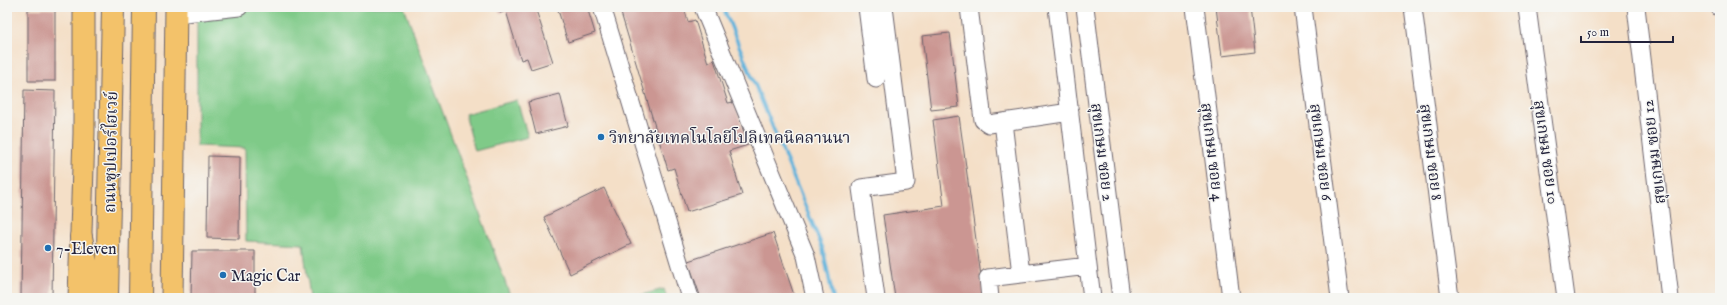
<svg xmlns="http://www.w3.org/2000/svg" width="1727" height="305" viewBox="0 0 1727 305" font-family="'IM FELL English','Noto Serif Thai',serif">
  <rect width="100%" height="100%" fill="#f6f6f2"/>
  <filter id="ink" filterUnits="userSpaceOnUse"><feTurbulence type="fractalNoise" baseFrequency=".025" numOctaves="2"/><feDisplacementMap in="SourceGraphic" scale="8" xChannelSelector="R" yChannelSelector="G"/><feConvolveMatrix kernelMatrix="1 2 1 2 8 2 1 2 1" color-interpolation-filters="sRGB"/></filter>
  <filter id="wash" filterUnits="userSpaceOnUse"><feTurbulence type="fractalNoise" baseFrequency=".012" numOctaves="4" result="noise"/><feDisplacementMap in="SourceGraphic" scale="16" xChannelSelector="R" yChannelSelector="G"/><feGaussianBlur stdDeviation="0.9" result="paint"/><feColorMatrix in="noise" values="0 0 0 0 0 0 0 0 0 0 0 0 0 0 0 0 0 1.4 0 .05"/><feComposite in="paint" operator="in"/></filter>
  <g filter="url(#wash)">
    <rect width="100%" height="100%" fill="#f4dfc7"/>
    <path fill="#7fca88" stroke="#507662" d="M197,7h207l107,291h-201l-7,-54 -57,-3 -1,-93 -48,-2z
      M517,100l11,37 -53,14 -10,-37z
      M664,289l3,9h-37z"/>
    <g fill="none" stroke-linecap="round" stroke-linejoin="round">
      <path stroke="#61b3dc" stroke-width="3.5" d="M723,7l100,242 10,49"/>
    </g>
    <g id="blocks">
      <path fill="#cb9692" d="M498,7h37l18,55 -22,7 -4,-11 -6,2 -15,-49 -6,2z
        M557,7h30l8,26 -27,9z
        M640,7h44l4,15 7,-2 13,43 6,-3 14,43 6,-1 14,43 -19,6 13,44 -55,17 -13,-44 -6,2 -47,-157z
        M1216,7h34l5,45 -33,4z
        M28,9h27v72h-27z
        M950,33l9,74 -28,3 -9,-74z
        M24,90l31,1 -3,207h-31z
        M560,94l8,32 -32,8 -8,-32z
        M959,116l25,182h-89l-12,-83 61,-9 -11,-86z
        M208,156l32,1 -1,82 -32,-1z
        M604,188l27,56 -61,30 -26,-57z
        M773,233l22,65h-94l-13,-37z
        M192,251h63v47h-64z"/>
    </g>
  </g>
  <g filter="url(#ink)">
    <use href="#blocks" fill-opacity="0" stroke="#6c646c" stroke-width="1"/>
    <g fill="none" stroke-linecap="round" stroke-linejoin="round">
      <g stroke="#6c646c" stroke-width="19">
        <path id="minor" d="M602,7l88,291
          M703,7l103,249 9,42
          M867,7l9,72
          M969,7l14,113 6,4 14,-2 18,152 67,-8 4,32
          M1057,7l31,259
          M1085,7l36,291
          M1195,7l36,291
          M1303,7l37,291
          M1413,7l37,291
          M1527,7l39,291
          M1636,7l34,291
          M1720,7v1
          M176,14l63,-7
          M1003,122l67,-10
          M876,298l-15,-110 45,-6 -22,-175
          M990,298l-2,-20 33,-4"/>
      </g>
      <g stroke="#6c646c" stroke-width="23">
        <path id="major" d="M79,298l5,-165v-126
          M172,298l4,-291"/>
      </g>
      <g stroke="#6c646c" stroke-width="24">
        <path id="highway" d="M81,237l12,61
          M107,298l6,-291
          M140,298l4,-291"/>
      </g>
      <use href="#minor" stroke="#fff" stroke-width="17"/>
      <use href="#major" stroke="#f3c26a" stroke-width="21"/>
      <use href="#highway" stroke="#f3c26a" stroke-width="22"/>
    </g>
  </g>
  <g fill="#1f6fb2" stroke="#f6f6f2" stroke-width="1.5">
    <circle cx="601" cy="137" r="4"/>
    <circle cx="48" cy="248" r="4"/>
    <circle cx="223" cy="275" r="4"/>
  </g>
  <g text-anchor="middle" stroke-width="3" stroke-linejoin="round" paint-order="stroke">
    <g font-size="16" fill="#22223b" stroke="#f6f6f2" text-anchor="start">
      <text x="609" y="143">วิทยาลัยเทคโนโลยีโปลิเทคนิคลานนา</text>
      <text x="56" y="254">7-Eleven</text>
      <text x="231" y="281">Magic Car</text>
    </g>
    <g font-size="16" fill="#22223b" stroke="#f6f6f2">
      <text transform="translate(110 152) rotate(-89)" y="6">ถนนซุปเปอร์ไฮเวย์</text>
      <text transform="translate(1103 152) rotate(83)" y="6">สุขเกษม ซอย 2</text>
      <text transform="translate(1213 152) rotate(83)" y="6">สุขเกษม ซอย 4</text>
      <text transform="translate(1322 152) rotate(83)" y="6">สุขเกษม ซอย 6</text>
      <text transform="translate(1432 152) rotate(83)" y="6">สุขเกษม ซอย 8</text>
      <text transform="translate(1547 152) rotate(82)" y="6">สุขเกษม ซอย 10</text>
      <text transform="translate(1653 152) rotate(-97)" y="6">สุขเกษม ซอย 12</text>
    </g>
  </g>
  <rect width="1727" height="305" fill="none" stroke="#f6f6f2" stroke-width="24"/>
  <path d="M1581 36v6h92v-6" fill="none" stroke="#22223b" stroke-width="2"/>
  <text x="1587" y="36" font-size="12" fill="#22223b" stroke="#f6f6f2" stroke-width="3" paint-order="stroke">50 m</text>
</svg>
